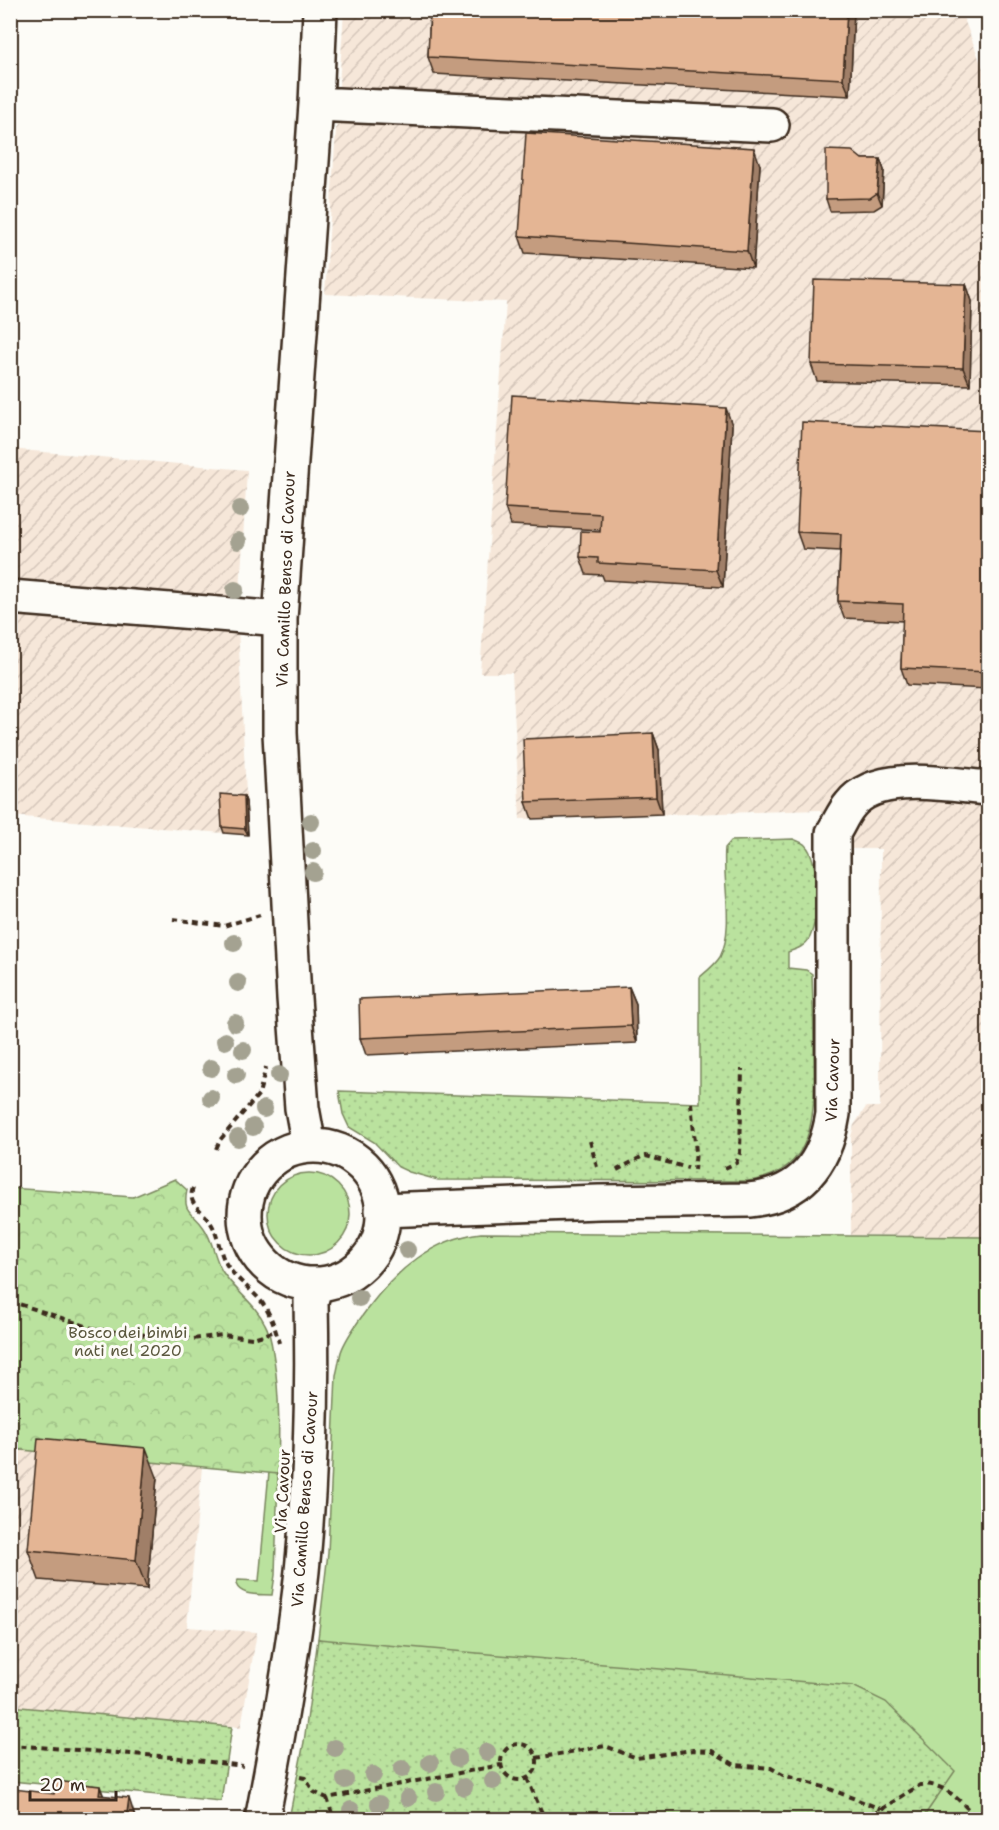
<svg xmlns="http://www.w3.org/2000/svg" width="999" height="1830" viewBox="0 0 999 1830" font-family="'Shantell Sans',sans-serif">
  <defs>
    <pattern id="industrial-furrows" width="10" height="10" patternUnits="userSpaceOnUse" patternTransform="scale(1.5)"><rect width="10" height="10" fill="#f6e7d9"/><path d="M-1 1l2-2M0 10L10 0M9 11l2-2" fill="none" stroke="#d4c6ba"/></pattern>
    <pattern id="forest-crowns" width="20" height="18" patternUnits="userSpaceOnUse" patternTransform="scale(1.5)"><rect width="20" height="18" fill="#bae29e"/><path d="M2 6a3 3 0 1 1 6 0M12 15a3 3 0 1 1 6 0" fill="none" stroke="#a1c288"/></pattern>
    <pattern id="park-dots" width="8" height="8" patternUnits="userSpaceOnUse" patternTransform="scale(1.5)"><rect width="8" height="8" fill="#bae29e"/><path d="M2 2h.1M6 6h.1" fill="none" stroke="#a1c288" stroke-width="1.8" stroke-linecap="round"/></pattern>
  </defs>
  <rect width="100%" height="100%" fill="#fdfcf7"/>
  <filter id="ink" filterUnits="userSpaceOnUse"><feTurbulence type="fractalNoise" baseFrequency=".0167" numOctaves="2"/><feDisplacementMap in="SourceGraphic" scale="12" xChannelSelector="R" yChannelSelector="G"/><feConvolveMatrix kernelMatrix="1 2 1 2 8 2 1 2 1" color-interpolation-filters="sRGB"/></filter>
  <g filter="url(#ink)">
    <path fill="url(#industrial-furrows)" d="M344,11h617l27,71v1155l-137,-2v-98l3,-12 12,-18h14l1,-258h-29l-33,-39 -299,9 -8,-146h-32l26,-371 -181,-8z
      M10,449l237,21 -9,157 10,208 -237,-19z
      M10,1449l192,18 -15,160 70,5 -16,95 -230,-21z"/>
    <path fill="#bae29e" stroke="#7a865e" stroke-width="1.5" d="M268 1214a41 41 0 1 1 82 0a41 41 0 1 1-82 0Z
      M481,1233l507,4v582h-66l32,-48 -636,-132 10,-86 8,-178c2,-7 3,-15 5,-23 5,-15 17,-30 27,-44 29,-38 64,-69 113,-75z
      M269,1472l9,2 -3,101 -3,20c-12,-1 -31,2 -36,-11l2,-4 21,1z"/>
    <path fill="url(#forest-crowns)" stroke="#7a865e" stroke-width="1.5" d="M175,1179l12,11c-5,24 6,21 17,38 9,13 10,29 18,43 12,19 33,32 43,53 6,10 7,23 9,35 6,38 5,76 4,115l-267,-25 -1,-261 123,9z"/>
    <path fill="url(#park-dots)" stroke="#7a865e" stroke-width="1.5" d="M793,839c4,2 9,3 12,6 15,15 14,73 5,92 -4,9 -13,12 -22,15v16l18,2 6,4c1,28 2,55 2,83 1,55 3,117 -67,124l-309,-1 -29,-8 -11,-5 -24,-25 -25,-15 -6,-13 -4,-23 361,12v-126c7,-6 15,-12 20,-20 15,-30 2,-76 5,-109l6,-7z
      M318,1639l535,47 33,16 69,69 -33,48h-633l15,-77z
      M10,1706l222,21 -11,74 -210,-20z"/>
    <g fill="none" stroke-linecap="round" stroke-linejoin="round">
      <g stroke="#3b2a1e" stroke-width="38">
        <path id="minor" d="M316,104l456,21
          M10,597l270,22
          M309,1146l-7,-38 -8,-110 -14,-265v-114l36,-515 4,-94
          M245 1215a69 69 0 1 1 138 0a69 69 0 1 1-138 0Z
          M382,1210l217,-8 150,-2c52,-5 76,-36 84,-86v-281c6,-9 10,-20 17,-28 27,-35 100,-20 138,-17
          M262,1820c16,-83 31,-166 40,-249 9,-89 11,-180 9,-270l5,-17"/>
      </g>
      <path stroke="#3b2a1e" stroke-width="4" stroke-dasharray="6 4.5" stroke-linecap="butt" d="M173,919l51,7 36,-11
        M691,1103l5,49 -2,18
        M590,1141l8,30
        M216,1149l4,-9 39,-46 7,-27
        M725,1168l11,-5 4,-10 2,-84
        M617,1170l24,-13 5,-1 42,12
        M193,1188c-6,16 7,20 15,31 10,12 10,29 17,43 9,16 24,25 35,38 10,12 15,27 19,43
        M10,1301l85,28 29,4 69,6 29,-4 31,3 23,-7
        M501 1762a18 18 0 1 1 36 0a18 18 0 1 1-36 0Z
        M10,1745l162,12 71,9
        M536,1758l69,-12 32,12 56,-8 19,1 23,14 36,3 12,7 44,13 54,21
        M300,1777l5,1 9,14 13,6 174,-33
        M527,1778l18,42
        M327,1798l7,22
        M864,1820l56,-35c26,-4 42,19 59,35"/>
      <use href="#minor" stroke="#fdfcf7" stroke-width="33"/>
    </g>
    <g fill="#a4a291">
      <circle cx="240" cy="509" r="9"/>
      <circle cx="238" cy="541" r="9"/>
      <circle cx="235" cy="590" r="9"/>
      <circle cx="311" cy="822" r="9"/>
      <circle cx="313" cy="851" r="9"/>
      <circle cx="313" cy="872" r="9"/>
      <circle cx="234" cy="943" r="9"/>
      <circle cx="238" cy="983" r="9"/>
      <circle cx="235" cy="1023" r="9"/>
      <circle cx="225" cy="1041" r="9"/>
      <circle cx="243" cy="1050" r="9"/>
      <circle cx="211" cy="1068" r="9"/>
      <circle cx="236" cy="1075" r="9"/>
      <circle cx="279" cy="1075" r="9"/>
      <circle cx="211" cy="1098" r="9"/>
      <circle cx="264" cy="1109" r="9"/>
      <circle cx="253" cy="1127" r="9"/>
      <circle cx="238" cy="1138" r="9"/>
      <circle cx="407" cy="1250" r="9"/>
      <circle cx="359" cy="1298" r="9"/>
      <circle cx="335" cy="1748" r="9"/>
      <circle cx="487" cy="1752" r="9"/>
      <circle cx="458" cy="1758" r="9"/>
      <circle cx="430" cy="1763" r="9"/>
      <circle cx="402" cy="1769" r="9"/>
      <circle cx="373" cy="1775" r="9"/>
      <circle cx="345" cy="1780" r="9"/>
      <circle cx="493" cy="1781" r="9"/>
      <circle cx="464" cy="1787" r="9"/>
      <circle cx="436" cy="1792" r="9"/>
      <circle cx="408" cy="1798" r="9"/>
      <circle cx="379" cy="1804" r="9"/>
      <circle cx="351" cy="1810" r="9"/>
    </g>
    <path fill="#c49c7f" stroke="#3b2a1e" stroke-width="1.5" d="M430,10h424l-4,86 -416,-22 -6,-17z
      M862,159h18l4,11 -2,35 -8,5 -44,1 -4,-12z
      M760,165l-7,103 -228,-15 -6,-17z
      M966,284l6,17 -2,84 -153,-4 -6,-17z
      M732,425l-9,162 -119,-7 -2,-5 -16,-1 -6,-17 20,-25v-2l-89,-5 -6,-17z
      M988,431v258l-81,-4 -6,-17 2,-47 -59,-3 -6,-17 2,-50 -37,-2 -6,-17z
      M653,733l6,17 3,64 -130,5 -6,-17z
      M244,796l2,6 2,33 -24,-2 -2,-6z
      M629,987l7,17 1,39 -271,12 -6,-17z
      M157,1477l-10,112 -108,-9 -11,-30z"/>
    <path fill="#a07f68" stroke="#3b2a1e" stroke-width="1.5" d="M847,10h7l-4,86 -7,-17z
      M754,148l6,17 -7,103 -6,-17z
      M880,159l4,11 -2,35 -5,-12z
      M966,284l6,17 -2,84 -7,-17z
      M726,408l6,17 -9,162 -7,-17z
      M653,733l6,17 3,64 -6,-17z
      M244,796l2,6 2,33 -3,-6z
      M629,987l7,17 1,39 -6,-17z
      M146,1448l11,29 -10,112 -11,-29z
      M100,1786l11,30 -12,-21z
      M129,1798l7,22h-10z"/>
    <path fill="#e4b594" stroke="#3b2a1e" stroke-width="1.5" d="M430,10h417l-4,69 -415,-22z
      M526,133l228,15 -7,103 -228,-15z
      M826,150l26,1 10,8h18l-3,34 -7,5 -44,1z
      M814,280l152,4 -3,84 -152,-4z
      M512,395l214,13 -10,162 -118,-7v-5l-18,-1 1,-26 19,1 1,-18 -96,-6z
      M802,422l186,9v241l-87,-4 2,-64 -65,-3 3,-67 -44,-2z
      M653,733l3,64 -130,5 -3,-63z
      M220,794l24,2 1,33 -23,-2z
      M629,987l2,39 -271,12 -1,-39z
      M38,1438l108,10 -10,112 -108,-10z
      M55,1781l45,5 -1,9 30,3 -3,22h-116v-28l4,-3 40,5z"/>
  </g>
  <g text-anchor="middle" stroke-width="6" stroke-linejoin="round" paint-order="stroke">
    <g font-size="16" fill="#3b2a1e" stroke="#fdfcf7">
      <text transform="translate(285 579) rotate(-88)" y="6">Via Camillo Benso di Cavour</text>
      <text transform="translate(832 1080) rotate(-88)" y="6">Via Cavour</text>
      <text transform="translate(282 1491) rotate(-87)" y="6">Via Cavour</text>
      <text transform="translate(304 1499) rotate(-86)" y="6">Via Camillo Benso di Cavour</text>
    </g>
    <g font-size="16" fill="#5b583e" stroke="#fdfcf7">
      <text x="128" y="1338">Bosco dei bimbi<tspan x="128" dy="18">nati nel 2020</tspan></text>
    </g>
  </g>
  <rect width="999" height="1830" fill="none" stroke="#fdfcf7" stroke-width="36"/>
  <rect x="18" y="18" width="963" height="1794" fill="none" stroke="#3b2a1e" stroke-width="2" filter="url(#ink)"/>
  <path d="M30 1791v9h86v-9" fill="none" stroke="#3b2a1e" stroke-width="3"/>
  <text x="39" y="1791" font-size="18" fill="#3b2a1e" stroke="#fdfcf7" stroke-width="4.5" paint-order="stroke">20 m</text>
</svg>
